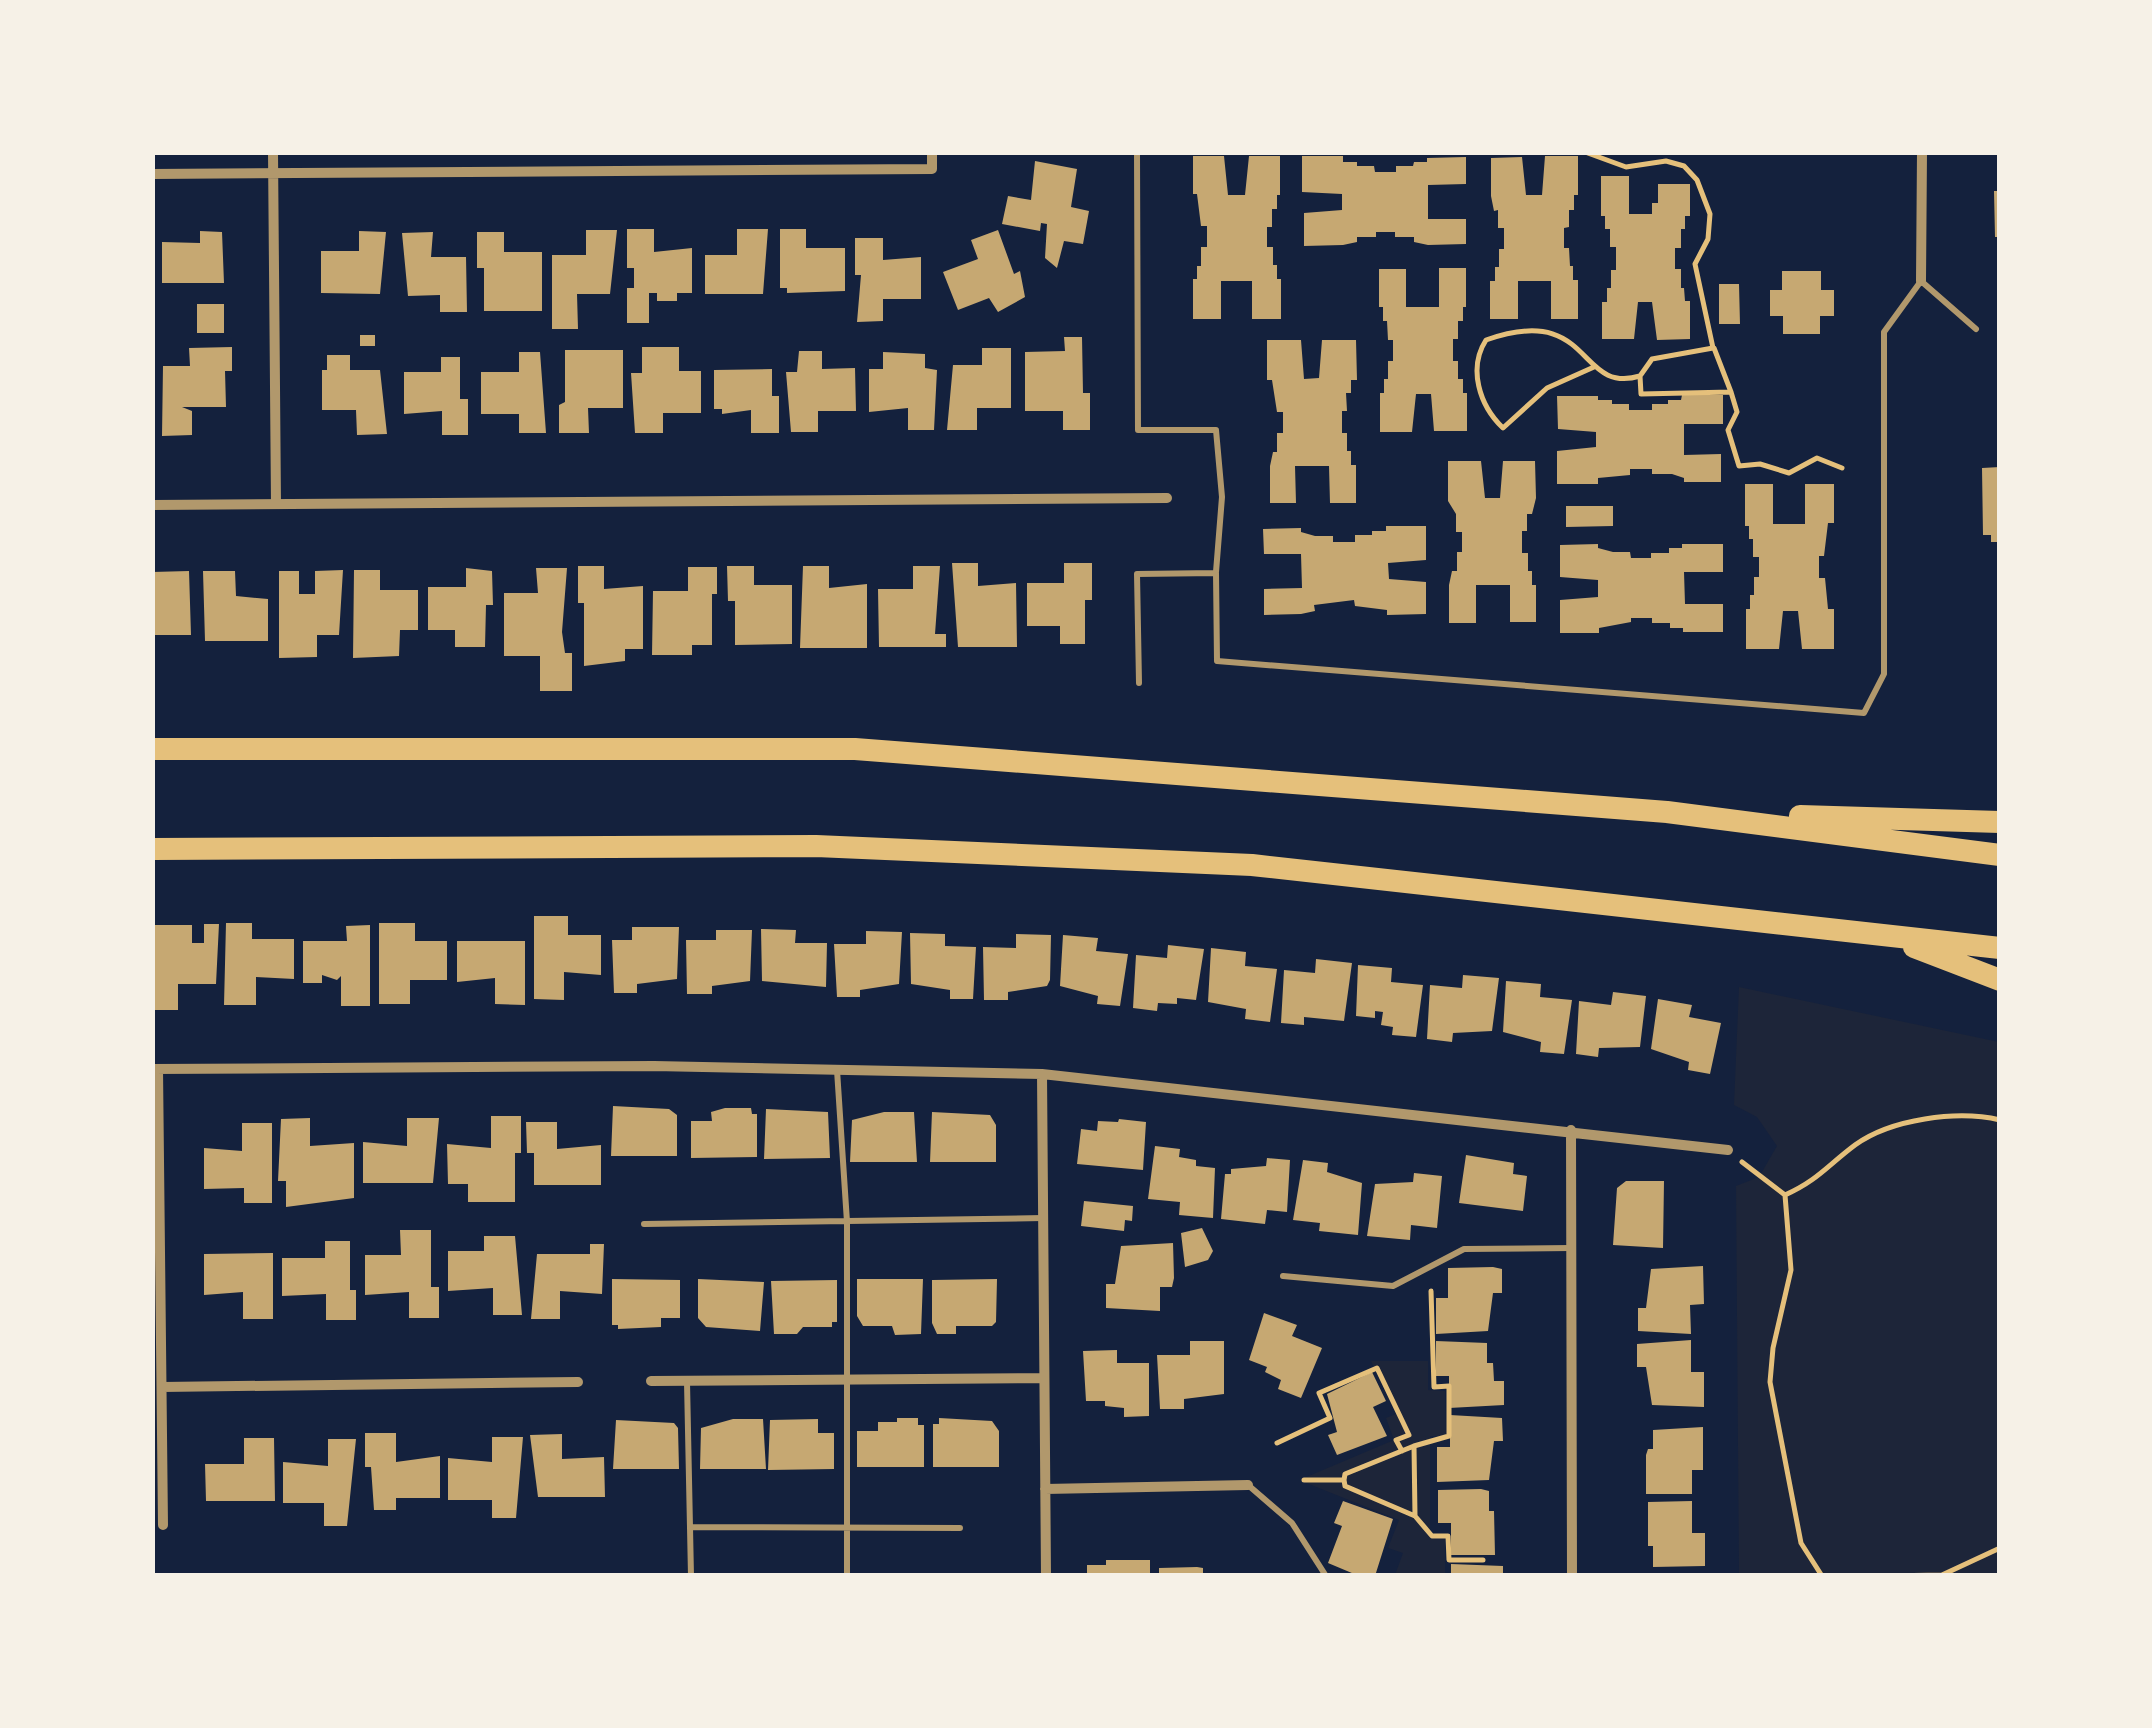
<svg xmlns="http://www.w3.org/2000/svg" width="2152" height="1728" viewBox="0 0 2152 1728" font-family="Mulish,sans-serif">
  <rect width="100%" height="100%" fill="#14213d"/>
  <path fill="#1d2539" d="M1739,987l260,55v533h-260l-3,-389 23,-9 18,-31 -20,-29 -23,-12z
    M1371,1361h57v29l17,1 1,45h-16v103h15v36h-50l8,-22 -15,-5 11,-28 -95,-38v-4l90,-38 -8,-22 10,-4z"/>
  <path fill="#c6a872" d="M1193,156h31l4,39h17l4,-39h31v39h-3v14h-5v18h-5v20h6v18h4v14h4v40h-29v-38h-31v38h-28v-40h4v-13h4v-19h6v-21h-6l-4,-32h-4z
    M1302,156h41v6h14v4h17l1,6h21v-6h17l1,-4h13v-4l39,-1v27l-38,1v34h38v25l-38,1 -14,-3v-5h-19v-5h-19v5h-19v5l-14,3 -39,1v-33l38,-3v-16l-40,-2z
    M1545,156h33v39h-4v15h-5v17l-5,1v20h5l1,18h3v14h5v39h-27v-38h-33v38h-28v-38h5v-14h4v-18h5v-21h-6v-18l-4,1 -3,-15v-38l31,-1 4,38h16z
    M1035,161l42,8 -6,38 18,4 -6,33 -19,-3 -7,27 -12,-10 2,-34 -6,-1 -1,8 -38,-7 6,-28 23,4z
    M1601,176h28v38h23v-11h6v-19h32v32h-5v13h-4v19h-6v21h6v19h3l1,13h5v38l-33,1 -5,-38h-14l-4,37h-32v-37h5v-14h4v-18h5v-23h-6v-18h-5v-13h-4z
    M1994,191h6v46h-5z
    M627,229h27v23l38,-4v45h-15v8h-20v-8h-8v30h-22v-35h7v-20h-7z
    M737,229h31l-5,65h-58v-39h32z
    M780,229h26v19h39v43l-58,2v-5h-7z
    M586,230h31l-7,64h-33l1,35h-26v-74h34z
    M998,230l16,44 6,-3 5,26 -27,15 -9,-14 -31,12 -15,-38 35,-13 -7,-19z
    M200,231l22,1 2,51h-62v-41l38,1z
    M359,231l27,1 -6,62 -59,-1v-42h38z
    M433,232l-2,25h35l1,55h-27v-17l-32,1 -6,-63z
    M477,232h27v20h38v59h-58v-43h-7z
    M855,238h28v22l38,-3v42h-38v22l-26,1 4,-47h-6z
    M1439,268h27v39h-3v14h-5v18h-5v22h5v18h5v14h4v38h-33l-3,-37h-15l-4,38h-32v-39h4v-14h4v-18h5v-21h-5l-1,-19h-4v-14h-4v-38h27v38h33z
    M1782,271h39v19h13v26h-14v18h-37v-18h-13v-26h12z
    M1719,284h20l1,40h-21z
    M197,304h27v29h-27z
    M360,335h15v11h-15z
    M1064,337h18l1,56h7v37h-27v-19h-38v-59l40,-1z
    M1267,340h34l3,39 15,-1 3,-38h34l1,40h-6v13h-5l1,18h-5v22h5v18h4v14h5v38h-26l-1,-37h-34l1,37h-26v-37l3,-14h4v-19h6v-21h-6l-5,-32h-5z
    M232,347v24h-7l1,36h-44l10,4v24l-30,1 1,-70h27l-1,-18z
    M642,347h37v24h22v42h-38v20h-28l-4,-60h11z
    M982,348h29v60h-34v22h-30l6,-65h29z
    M565,350h58v58h-35l1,25h-30v-28l6,-3z
    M799,351h23v18l33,-1 1,43h-38v21h-27l-5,-60h11z
    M519,352h21l6,81h-27v-19h-38v-42h38z
    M883,352l42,2v14l12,2 -3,60h-26v-22l-39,4v-43h14z
    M327,355h23v15h30l7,64 -30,1 -1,-25h-34v-40h5z
    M441,357h19v42h8v36h-26v-24l-38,3v-42h37z
    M772,369v27h7v37h-28v-23l-29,4v-5h-8v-39z
    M1682,395h41v29h-39v31l37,-1v28h-37v-4l-12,-4h-20v-5h-22v6l-32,3v6h-41v-33l39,-4v-15l-38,-3 -1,-33h41v4h14v4h17v6h23v-6h16v-4h13z
    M1448,461h33l4,37h15l3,-37h32l1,37 -4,16h-5v17h-5v22h6v18h4v14h4v37h-26v-37h-34v38h-27v-38l3,-14h5v-19h5v-20h-6v-18l-8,-13z
    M2000,467v75h-9v-7h-8l-1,-67z
    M1745,484h28v40h32v-40h29v39h-6l-4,33h-5v22h6l3,31h6v40h-32l-4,-38h-15l-4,38h-33v-40h4v-14h4v-18h5v-20h-6v-18h-4v-13h-4z
    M1566,506h47v20l-47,1z
    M1386,526h40v34l-38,3 1,16 37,3v32l-39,1v-5l-32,-4 -1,-6 -40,5 1,6 -14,3 -37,1v-26l38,-1 -1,-34h-37l-1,-25 38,-1v4l14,4h18v6h22v-7h17v-4h14z
    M1598,544v4l15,4h17l1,6h20v-5h18v-5h13v-4h41v28h-39l1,32h38v28h-40v-4h-13v-5h-18v-5h-21v4l-32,6v5h-39v-33l38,-3v-17l-38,-3v-32z
    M952,563h26v23l38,-3 1,64h-59z
    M1064,563h28v37h-7v44h-25v-18h-33v-43h37z
    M578,566h26v23l39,-3v63h-18v12l-41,5v-63h-6z
    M727,566h27v19h38v59l-57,1v-44h-7z
    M803,566h26v22l38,-4v64h-67z
    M913,566h27l-5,68h11v13h-67l-1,-58h35z
    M688,567h29v27h-5v51h-20v10h-40l1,-64h35z
    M466,568l26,3 1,34h-7l-1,42h-30v-17h-27v-43h38z
    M536,568h31l-5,64 3,21h7v38h-32v-35h-36v-63h34z
    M343,570l-4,65h-22v22l-38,1v-87h20v23h16v-23z
    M354,570h26v20h38v40h-18l-1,26 -46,2z
    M189,571l2,64h-39v-63z
    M203,571h32l1,25 32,3v42h-63z
    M534,916h34v19h33v40l-37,-3v28l-30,-1z
    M226,923h26v16h42v40l-38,-2v28h-32z
    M379,923h36v18h32v39h-37v24h-31z
    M204,924h15l-3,60h-38v26h-26v-85h40v18h12z
    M370,925v81h-29v-30l-4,4 -15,-5v8h-19v-42h44l-1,-15z
    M632,927h47l-2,52 -40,5v9h-23l-2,-53h20z
    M761,929l35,1 -1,13h32l-1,44 -64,-6z
    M716,930h36l-2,51 -38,5v8h-25l-1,-54h30z
    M866,931l36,1 -3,52 -39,6v7h-23l-3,-53h32z
    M910,933l35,1v12l31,1 -3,52h-23v-9l-39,-6z
    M1016,934l35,1 -1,45 -3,6 -39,6v8h-24l-1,-53 33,1z
    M1063,935l35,3 -2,13 32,3 -8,52 -23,-2 1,-8 -38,-10z
    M457,941h68v64l-30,-1v-26l-38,4z
    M1168,945l36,4 -8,51 -19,-2v6l-19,-1 -1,8 -24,-3 3,-53 31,3z
    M1211,948l35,4 -1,14 32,3 -7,53 -25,-3 1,-10 -38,-7z
    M1316,959l36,4 -8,58 -40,-4v8l-23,-2 3,-53 31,3z
    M1358,965l34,3 -1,14 32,3 -7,52 -24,-2 1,-8 -12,-2 2,-13 -8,-1v7l-19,-2z
    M1463,975l36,3 -7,53 -39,2 -1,9 -25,-3 3,-54 32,3z
    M1506,981l35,3 -1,13 32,3 -8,54 -24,-2 1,-10 -38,-10z
    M1613,992l33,4 -6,51 -41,1 -1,9 -22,-3 3,-53 32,4z
    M1658,999l34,6 -3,12 32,6 -11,51 -22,-4 1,-8 -38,-13z
    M613,1106l56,3 8,6v41h-66z
    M725,1108h26l1,6h5v43l-66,1v-37h21l-1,-9z
    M766,1109l62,3 2,46 -66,1z
    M884,1112h30l3,50h-67l2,-42z
    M932,1112l58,3 6,10v37h-66z
    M491,1116h30v37h-6v49h-47v-18h-20l-1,-40 44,4z
    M310,1118v28l44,-3v55l-68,9v-26h-8l3,-62z
    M407,1118h32l-6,65h-70v-41l44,4z
    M1119,1119l27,3 -3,48 -66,-6 4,-35 16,2 1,-10 20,1z
    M526,1122h31v27l44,-4v40h-67v-32h-7z
    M242,1123h30v80h-28v-15l-40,1v-41l38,3z
    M1155,1146l25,3 -1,8 17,3v6l19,2 -2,50 -34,-3 1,-13 -32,-3z
    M1466,1155l48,8 -1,11 14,2 -4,35 -64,-8z
    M1267,1158l23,2 -3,52 -20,-2 -2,14 -44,-5 4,-45h6v-5l35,-3z
    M1303,1160l25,3 -1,9 35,11 -4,52 -39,-4 1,-8 -27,-3z
    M1414,1173l28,3 -5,52 -26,-3 -1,15 -43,-4 8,-52 38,-2z
    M1626,1181h38l-1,67 -50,-3 4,-57z
    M1084,1201l49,5 -1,15 -7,-1 -1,11 -43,-5z
    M1202,1228l11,23 -5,9 -23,7 -4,-34z
    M400,1230h31v57h8v31h-30v-26l-44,3v-40h36z
    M484,1236h31l7,79h-29v-27l-45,3v-40h36z
    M325,1241h25v49h6v30h-30v-26l-44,2v-38h43z
    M1173,1243l1,35 -2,9h-12v24l-54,-3v-24h9l6,-38z
    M590,1244h14l-2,50 -42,-3v28h-29l6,-65h53z
    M273,1253v66h-30v-27l-39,3v-41z
    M1703,1266l1,38 -14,1 1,29 -53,-3v-23h8l5,-39z
    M1493,1267l9,2v24h-9l-5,38 -52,3v-36h12v-30z
    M612,1279l68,1v38h-19v9l-43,2v-4h-6z
    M698,1279l66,3 -4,49 -54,-4 -8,-9z
    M857,1279h66l-2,55 -26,1 -3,-9h-29l-6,-10z
    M997,1279l-1,43 -4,4h-36v8h-19l-5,-11v-43z
    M837,1280v42h-5v5h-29l-6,7h-23l-3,-53z
    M1264,1313l33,12 -5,11 30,12 -21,50 -23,-9 3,-9 -16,-8 2,-5 -18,-7z
    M1691,1340v32h13v35l-52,-2 -6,-38h-9v-23z
    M1190,1341h34v53l-40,5v10h-24l-3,-54h33z
    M1436,1341l51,2v20h6l1,18h10v24l-55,3v-32h-13z
    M1117,1350v13h32v53l-25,1v-9l-19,-2v-5h-19l-3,-50z
    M1372,1372l14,29 -13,6 14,29 -50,19 -9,-20 9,-3 -10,-38z
    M1450,1415l52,3 1,23h-9l-5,39 -52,2v-35h13z
    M897,1418h21v7h6v42h-67v-36h21v-9h19z
    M939,1418l53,3 7,10v36h-66v-43h6z
    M733,1419h30l3,50h-66l1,-41z
    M818,1419v14h16v36l-66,1 2,-50z
    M616,1420l58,3 4,5 1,41h-66z
    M1703,1427v43h-11v24h-46v-39l2,-6h5v-19z
    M365,1433h31v29l44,-6v42h-44v12h-22l-3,-43h-6z
    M562,1434v25l42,-2 1,40h-67l-8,-62z
    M492,1437h31l-7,81h-24v-18h-44v-42l44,4z
    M244,1438h30l1,63h-69l-1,-37h39z
    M328,1439h28l-9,87h-23v-23h-41v-41l45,4z
    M1481,1489l8,2v20h5l1,44h-44v-32h-13v-33z
    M1343,1501l50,18 -18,57h-16l-31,-13 14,-37 -8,-3z
    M1692,1501v32h13v33l-52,1v-21h-5v-44z
    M1106,1560h44v16h-63v-11h19z
    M1451,1564l52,2v10h-52z
    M1197,1567l6,1v8h-44v-8z"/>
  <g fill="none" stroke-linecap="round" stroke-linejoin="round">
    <path stroke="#e5c07b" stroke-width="5" d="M1585,152l41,15 40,-6 18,5 13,14 13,34 -2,25 -13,25 18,84 -61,11 -12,17 1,18 90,-2 6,20 -9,18 11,36 21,-2 29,9 28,-15 25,10
      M1714,348l17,44
      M1594,367l-47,21 -44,40c-24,-23 -35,-60 -17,-88 108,-38 90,55 154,36
      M1742,1162l43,33c33,-15 42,-29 70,-50 36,-26 102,-35 145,-25
      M1785,1195l6,75 -18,78 -3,34 31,161 21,33
      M1277,1443l53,-25 -11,-25 58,-25 32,67 -13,5 6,11
      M1414,1446l35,-10v-50l-15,1 -3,-96
      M1304,1480h40l1,6 70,30 -1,-70 -69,28 -1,6
      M1415,1516l17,20h16l1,24h34
      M1885,1576l57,-1 58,-27"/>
    <path stroke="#b1986c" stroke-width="6" d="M1137,152l1,278h78l6,67 -6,75
      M1139,683l-2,-109 79,-1 1,88 647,52 20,-39v-342l37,-51 55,48
      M837,1070l10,152v354
      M644,1224l399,-6
      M1283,1276l110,10 71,-37 107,-1
      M687,1382l4,194
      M1248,1485l44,38 34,53
      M691,1527l269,1"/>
    <path stroke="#b1986c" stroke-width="10" d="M273,152l3,352
      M152,174l780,-5v-17
      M1921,281l1,-129
      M152,505l1015,-7
      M152,1069l502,-3 388,8 686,76
      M158,1069l5,456
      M1042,1074l4,502
      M1571,1130l1,446
      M651,1381l393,-3
      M162,1387l416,-5
      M1045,1489l203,-4"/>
    <path stroke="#e5c07b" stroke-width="22" d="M152,749h703l812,63 333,43
      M1800,816l200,6
      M152,849l664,-3 436,19 748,83
      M1914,947l86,33"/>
  </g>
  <rect width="2152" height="1728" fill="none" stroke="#f6f1e7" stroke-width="310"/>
</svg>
